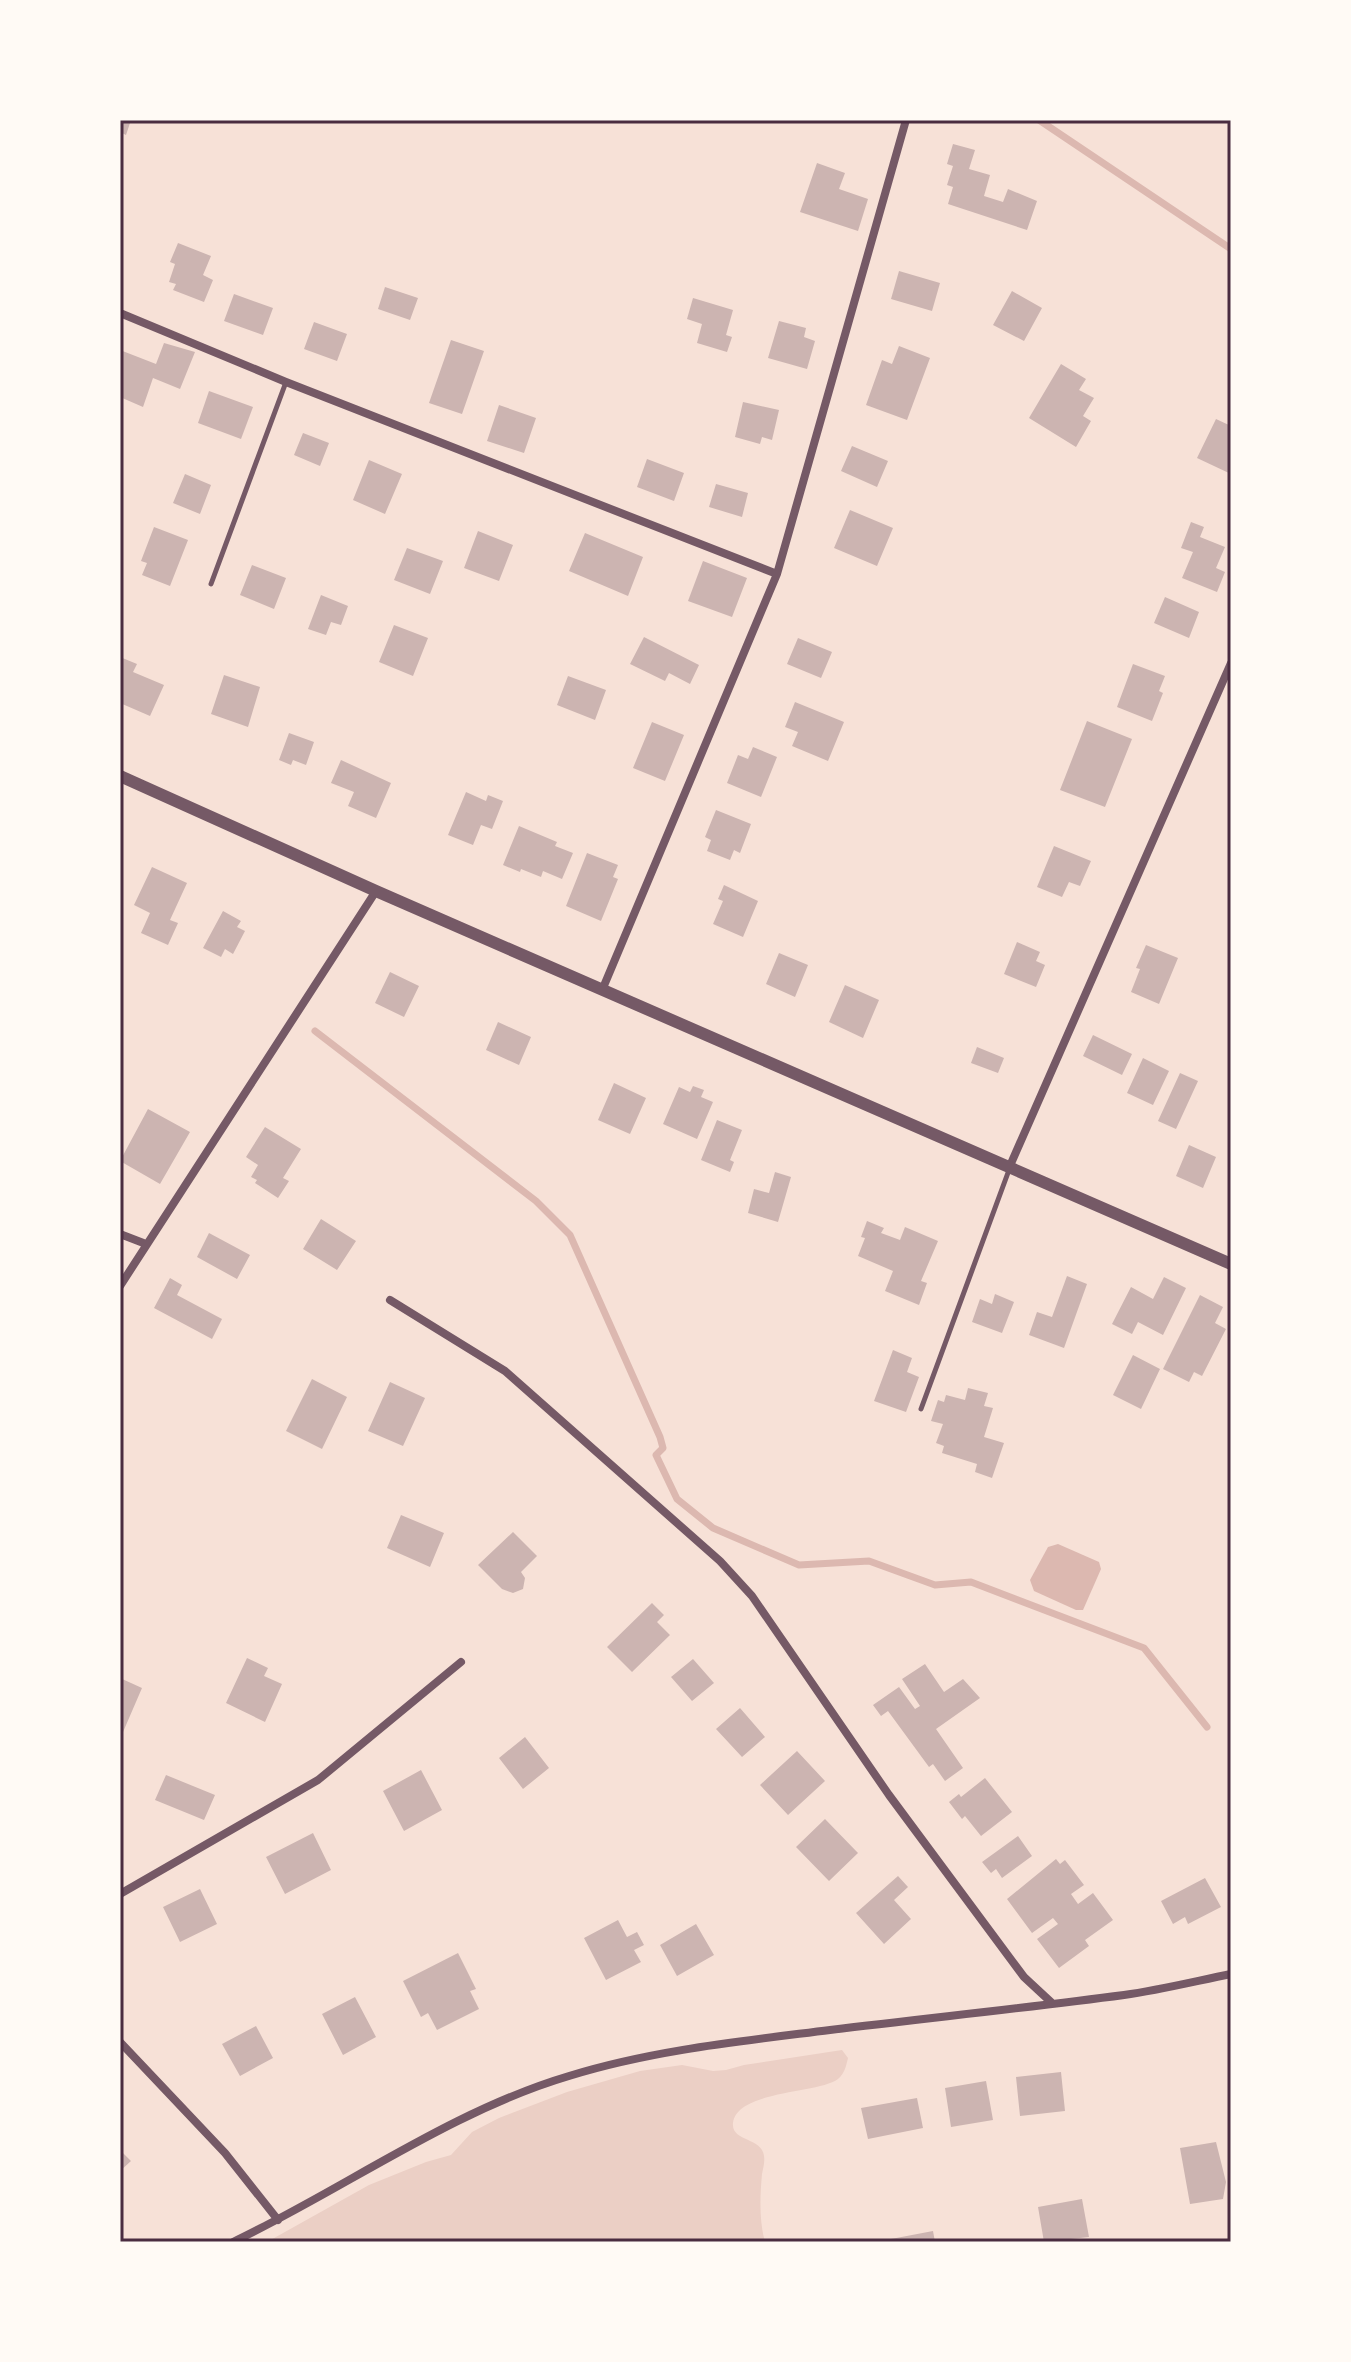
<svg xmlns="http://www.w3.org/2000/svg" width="1351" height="2362" viewBox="0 0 1351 2362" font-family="'Nunito Sans',sans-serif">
  <rect width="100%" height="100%" fill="#f7e1d7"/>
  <path fill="#ebcfc5" d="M842,2050l6,8c-2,8 -3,15 -10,21 -20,15 -101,11 -105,44 -2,19 29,14 31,33 1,7 -1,12 -2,18 -2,22 -3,47 3,68h-498l102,-57 57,-23 25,-7 21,-23 27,-14 68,-26 73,-21 42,-6 31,6 13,-1 18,-5z"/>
  <path fill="#dcb8b0" d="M1058,1544l41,18 2,7 -18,41h-7l-42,-19 -4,-11 18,-33z"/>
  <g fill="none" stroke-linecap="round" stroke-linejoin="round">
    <path stroke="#dcb8b0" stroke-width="7" d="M1039,120l192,129
      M315,1031l221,170 34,34 90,202 3,11 -7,7 21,44 36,29 86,37 70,-4 66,24 36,-3 173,66 63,79"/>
  </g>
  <path fill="#ccb4b1" d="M120,120h11l-5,15 -6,-3z
    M953,144l22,6 -6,19 21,6 -6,21 19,6 5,-13 29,12 -10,29 -79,-26 5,-17 -6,-2 6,-19 -6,-2z
    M817,163l28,10 -6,16 29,10 -10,32 -58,-19z
    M178,243l33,13 -8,19 10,5 -9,22 -31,-12 3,-6 -7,-2 6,-18 -5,-2z
    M899,271l41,12 -8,28 -41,-12z
    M385,287l33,11 -8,22 -32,-11z
    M1012,291l30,17 -18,33 -31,-16z
    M234,294l39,14 -10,27 -39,-14z
    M693,298l40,12 -7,25 6,2 -5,15 -30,-9 5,-19 -15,-5z
    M779,321l27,7 -2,9 11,4 -8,28 -39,-11z
    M314,322l33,12 -10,27 -33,-12z
    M451,340l33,11 -22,63 -33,-11z
    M164,343l31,9 -15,37 -27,-11 -10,29 -23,-10v-47l36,14z
    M899,346l31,12 -23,62 -41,-15 16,-45 10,4z
    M1061,364l25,15 -7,11 15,8 -11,18 8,5 -15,26 -47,-29z
    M209,391l44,16 -12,32 -43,-16z
    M743,402l36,8 -7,30 -10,-3 -2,7 -25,-7z
    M499,405l37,13 -12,35 -37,-12z
    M1216,419l15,7v48l-34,-16z
    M303,433l26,10 -9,23 -26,-11z
    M852,446l36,15 -11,26 -36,-16z
    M647,459l37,14 -10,28 -37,-14z
    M369,460l33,14 -17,40 -32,-14z
    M185,474l26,11 -11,29 -27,-11z
    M716,484l32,9 -6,24 -33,-10z
    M850,510l43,18 -16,38 -43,-18z
    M1191,522l13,5 -4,10 25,10 -9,21 9,4 -8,20 -35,-14 11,-26 -12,-4z
    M154,527l34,13 -18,46 -28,-11 5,-12 -6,-2z
    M478,531l35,14 -14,36 -35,-13z
    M585,533l58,24 -15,39 -59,-25z
    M407,548l36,13 -13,33 -36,-14z
    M703,561l44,17 -15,39 -44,-16z
    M252,565l34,13 -12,31 -34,-14z
    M321,595l27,11 -7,19 -10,-3 -5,13 -18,-6z
    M1165,597l34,15 -10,26 -35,-15z
    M394,625l34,13 -15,38 -34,-14z
    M644,637l55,28 -9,19 -21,-11 -4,8 -35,-17z
    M798,638l34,14 -11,26 -34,-14z
    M120,657l17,7 -4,8 31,13 -14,31 -30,-13z
    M1133,664l32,12 -6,15 4,2 -11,28 -35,-14z
    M224,675l36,12 -12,40 -37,-13z
    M568,676l38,14 -11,30 -38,-15z
    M795,702l49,20 -16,39 -36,-15 6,-14 -13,-5z
    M1087,721l45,18 -27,68 -45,-17z
    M652,722l32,13 -19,46 -32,-13z
    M289,733l25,9 -8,23 -13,-5 -2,5 -12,-5z
    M753,747l24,10 -16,40 -34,-14 11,-28 10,4z
    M341,760l50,23 -15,35 -28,-12 6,-14 -23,-9z
    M466,792l20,9 2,-6 15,6 -11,28 -11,-4 -8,20 -25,-10z
    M716,810l35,14 -11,29 -6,-3 -4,10 -23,-9 4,-11 -6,-3z
    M519,826l38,16 -2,4 18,7 -11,26 -19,-8 -2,6 -20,-8 -1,3 -17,-7z
    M1054,846l37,15 -11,25 -11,-4 -7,15 -25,-10z
    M587,853l31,12 -5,12 5,2 -17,42 -35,-15z
    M152,867l35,16 -17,37 8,3 -10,22 -27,-12 9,-20 -16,-8z
    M724,885l34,16 -15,36 -30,-13 10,-23 -5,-2z
    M223,911l18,10 -4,6 8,4 -12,23 -8,-5 -4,8 -18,-9z
    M1017,942l23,10 -4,9 9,4 -9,22 -32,-13z
    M1146,945l32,13 -19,46 -28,-12 9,-23 -4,-1z
    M779,953l29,12 -13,32 -29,-13z
    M390,972l29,14 -15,31 -29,-14z
    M845,985l34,15 -16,38 -34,-16z
    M498,1022l33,15 -12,28 -33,-15z
    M1093,1035l39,19 -10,21 -39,-19z
    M977,1047l27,11 -6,15 -27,-10z
    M1143,1058l26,13 -16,34 -26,-12z
    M1180,1073l18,8 -22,48 -18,-8z
    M614,1083l32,15 -16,36 -32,-14z
    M693,1086l11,4 -3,7 12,5 -16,37 -34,-15 16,-37 11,5z
    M148,1109l42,23 -30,52 -40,-23z
    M717,1120l25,10 -12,30 4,2 -4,10 -29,-12z
    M265,1127l36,22 -18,29 6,3 -11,17 -23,-15 2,-3 -6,-3 7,-12 -12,-8z
    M1189,1145l27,12 -13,31 -27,-12z
    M775,1172l16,5 -13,45 -30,-9 6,-24 15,4z
    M321,1219l35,22 -19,29 -34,-21z
    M867,1221l17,7 -3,5 19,7 5,-13 33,14 -17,40 6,2 -8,22 -34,-14 8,-20 -35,-15 7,-18 -4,-1z
    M209,1233l41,22 -13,24 -40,-22z
    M1067,1276l20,8 -23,64 -35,-13 8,-23 15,5z
    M1164,1277l22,11 -23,47 -25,-13 -6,12 -20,-10 19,-37 22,12z
    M170,1278l12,7 -5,10 45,24 -10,20 -58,-31z
    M995,1294l19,8 -12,31 -30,-11 8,-23 12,5z
    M1200,1295l23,12 -8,16 11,6 -24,47 -8,-4 -5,10 -26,-13z
    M893,1350l19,8 -5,14 12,5 -13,35 -32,-11z
    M1133,1355l27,14 -19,40 -28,-14z
    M312,1379l35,18 -25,52 -36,-18z
    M390,1382l35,16 -22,48 -35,-15z
    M968,1388l20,5 -4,13 9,2 -9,29 20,6 -12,35 -17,-6 2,-8 -35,-11 2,-7 -8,-3 7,-19 -12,-3 7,-21 6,2 2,-7 19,5z
    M401,1515l43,18 -14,34 -43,-19z
    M513,1532l24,24 -16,16 4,6 -2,11 -10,4 -11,-4 -24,-24z
    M652,1603l12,12 -7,7 13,13 -38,37 -25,-25z
    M247,1658l21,10 -4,8 18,8 -17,38 -39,-19z
    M693,1659l21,24 -22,18 -21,-24z
    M925,1664l19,28 19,-13 17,19 -44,31 27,39 -18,13 -12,-17 -4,3 -41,-56 -7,5 -8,-11 26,-18 16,22 5,-3 -18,-27z
    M120,1678l22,10 -22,51z
    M740,1708l25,29 -23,20 -26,-28z
    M525,1737l24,31 -26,21 -24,-31z
    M797,1751l28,30 -37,34 -28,-30z
    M421,1770l21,40 -38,21 -21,-40z
    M166,1775l49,20 -11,25 -49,-20z
    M985,1778l27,34 -31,24 -16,-20 -3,3 -13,-17 10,-8 2,3z
    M825,1819l33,34 -29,28 -33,-34z
    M313,1833l18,37 -46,24 -19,-37z
    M1018,1836l14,20 -30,22 -6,-9 -5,4 -9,-11z
    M1056,1859l4,5 5,-4 19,25 -13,9 7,10 15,-11 20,27 -28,20 4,6 -30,22 -22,-29 21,-15 -5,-6 -21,15 -25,-34z
    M898,1876l10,11 -14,13 17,19 -27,25 -28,-31z
    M1205,1878l16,29 -33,17 -3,-7 -12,7 -12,-23z
    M200,1889l17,35 -37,18 -17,-35z
    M618,1920l9,17 10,-5 7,13 -10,5 7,12 -35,18 -22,-42z
    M696,1924l18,31 -37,21 -17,-31z
    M458,1953l18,36 -6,2 9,18 -42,21 -9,-17 -7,4 -18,-36z
    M355,1997l21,40 -33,18 -21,-41z
    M256,2026l17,32 -33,18 -18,-32z
    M1061,2072l4,39 -45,5 -4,-39z
    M986,2081l7,39 -42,7 -6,-39z
    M917,2098l6,30 -55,11 -7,-31z
    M1216,2142l10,40 -3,17 -33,5 -10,-56z
    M120,2150l11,11 -11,10z
    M1082,2199l7,38 -45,5 -6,-35z
    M933,2231l2,11h-44v-3z"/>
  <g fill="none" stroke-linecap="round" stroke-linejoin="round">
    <path stroke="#755966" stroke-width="5" d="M211,584l75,-202
      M921,1409l88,-239"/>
    <path stroke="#755966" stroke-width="8" d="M120,313l166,69 491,192
      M603,988l174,-414 129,-454
      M1009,1168l222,-505
      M120,1234l26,10
      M120,1286l256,-395
      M390,1300l115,71 215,190 32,35 137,199 135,182 28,26
      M120,1894l198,-114 143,-118
      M120,2042l105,111 53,67
      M233,2242c111,-53 218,-131 336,-166 84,-26 174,-35 261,-46 98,-12 196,-22 294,-35 36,-5 72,-14 107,-21"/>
    <path stroke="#755966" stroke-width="12" d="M120,776l256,115 855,373"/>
  </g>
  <rect width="1351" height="2362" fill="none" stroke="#fffaf5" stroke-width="244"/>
  <rect x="122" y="122" width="1107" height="2118" fill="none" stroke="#4a2c40" stroke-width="3"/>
</svg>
